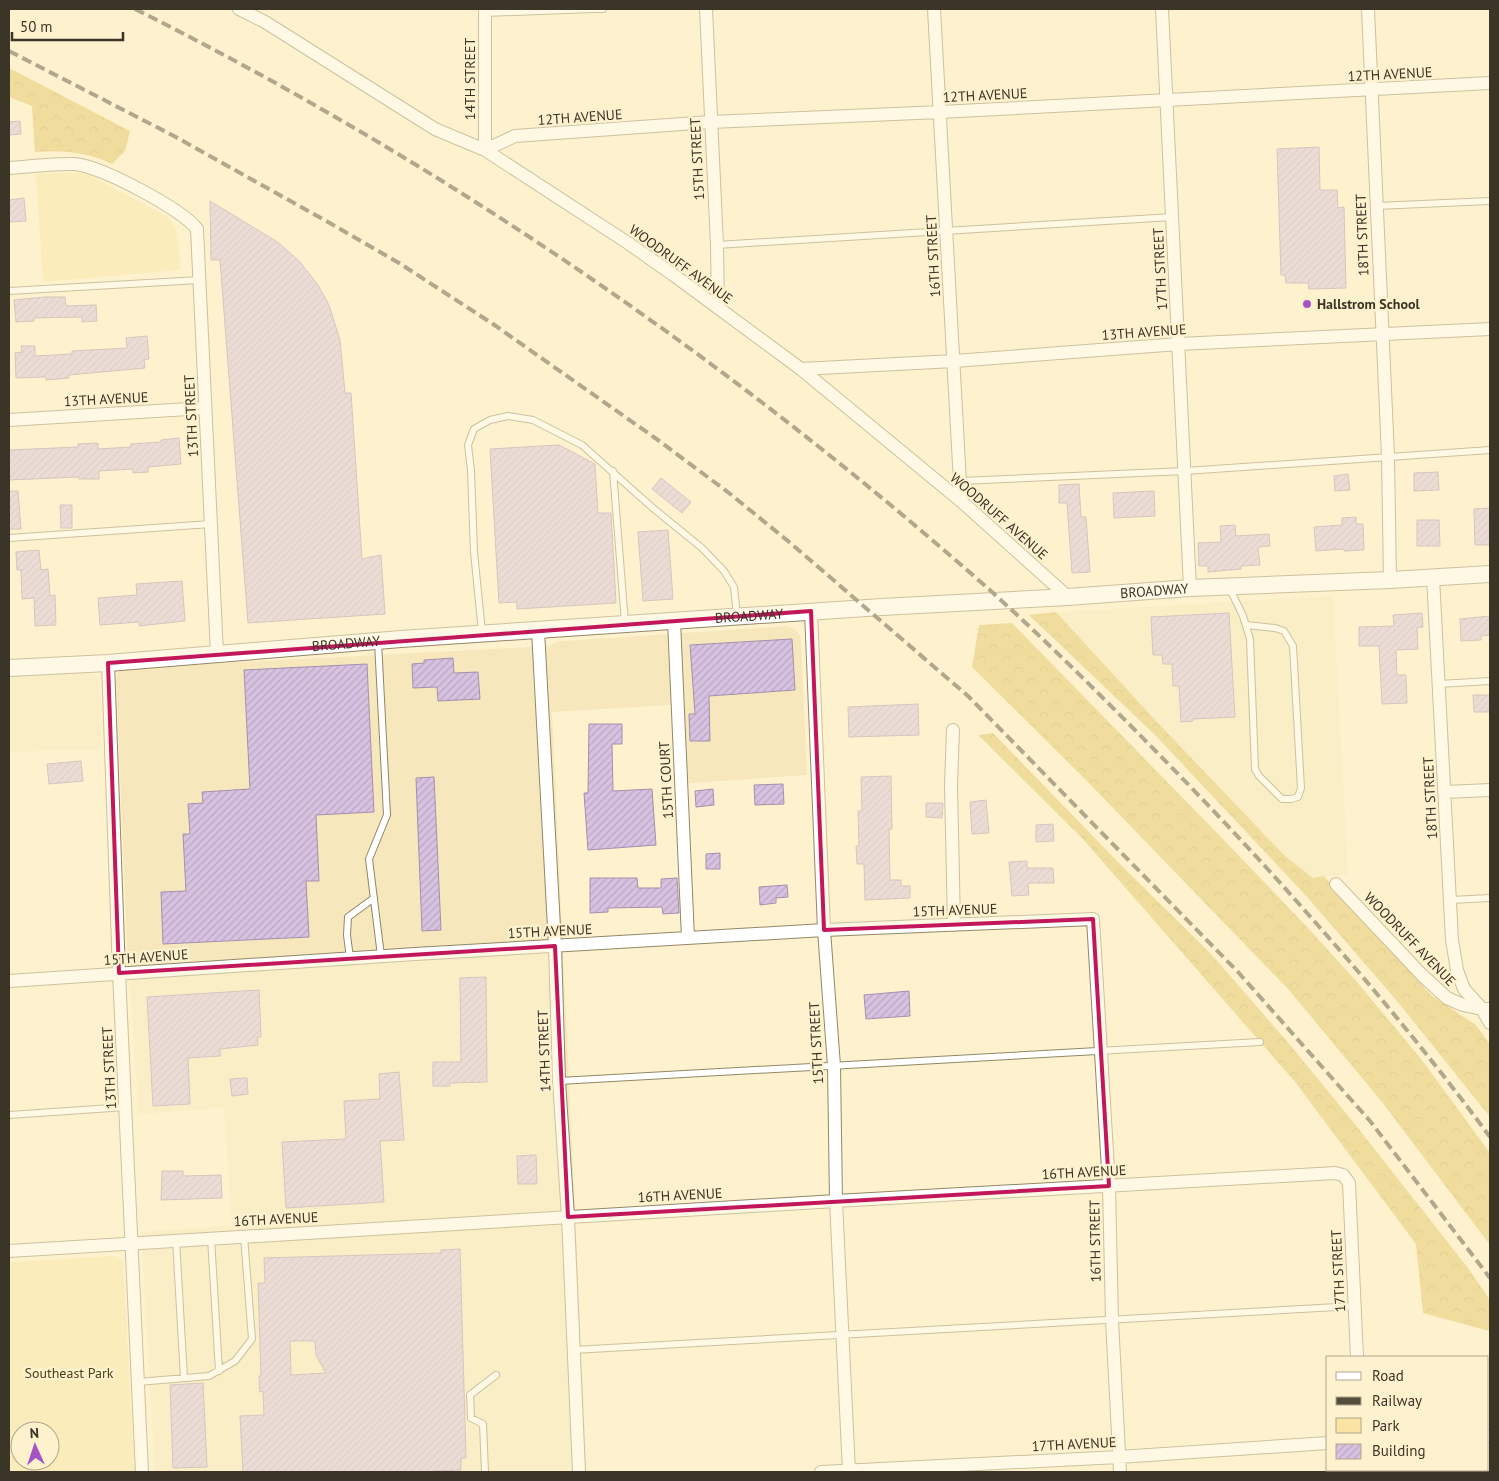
<svg xmlns="http://www.w3.org/2000/svg" width="1499" height="1481" viewBox="0 0 1499 1481" font-family="'PT Sans',sans-serif">
  <defs>
    <pattern id="forest-crowns" width="20" height="18" patternUnits="userSpaceOnUse" patternTransform="scale(1.25)"><rect width="20" height="18" fill="#e1c25f"/><path d="M2 6a3 3 0 1 1 6 0M12 15a3 3 0 1 1 6 0" fill="none" stroke="#c2a753"/></pattern>
    <pattern id="building-hatch" width="6" height="6" patternUnits="userSpaceOnUse" patternTransform="scale(1.25)"><rect width="6" height="6" fill="#d8c2e1"/><path d="M-1 1l2-2M0 6l6-6M5 7l2-2" fill="none" stroke="#baa7c1"/></pattern>
  </defs>
  <rect width="100%" height="100%" fill="#fef2ce"/>
  <path fill="#f6e8bc" d="M1333,596l15,278 -35,4 -28,-22 -128,-134 -101,-110z
    M787,626l8,3 5,6 1,8 6,132 -131,9 -5,-79 -119,7 35,760h-432l-14,-240 91,-7 -8,-117 -85,6 -12,-169 -11,-266 2,-6 4,-3 7,-2 421,-22 5,-4 9,-1z
    M87,671l7,3 5,5 2,70 -92,3v-76z"/>
  <path fill="#f9e4a4" fill-rule="evenodd" d="M75,172l11,1 82,44c13,15 11,34 12,53l-137,12 -7,-108z
    M113,1256l5,1 5,4 12,211h-126v-210zM20,1431h30v30h-30z"/>
  <path fill="url(#forest-crowns)" d="M9,68l121,63 -5,20 -13,13c-27,-13 -48,-13 -77,-12l-3,-46 -23,-9z
    M1056,612l101,110 128,134 28,22 11,-2 107,119 45,30 14,19v73l-93,-116 -89,-103 -151,-161 -128,-122z
    M1012,623l209,214 87,91 49,54 65,78 68,93v92l-108,-143 -93,-112 -204,-211 -113,-112 7,-42z
    M993,733l125,129 93,92 75,86 68,83 114,145 22,32v33l-1,-2 -66,-18 -7,-69 -120,-161 -214,-245 -104,-103z"/>
  <path fill="url(#building-hatch)" stroke="#a48fad" fill-rule="evenodd" d="M20,121l1,13 -12,1v-13z
    M1319,147l1,43h17l1,18 6,-1 2,81 -37,1 -1,-6h-22l-1,-8h-4l-4,-126z
    M24,198l2,23 -17,1v-22z
    M210,201l69,42 21,19 18,23 11,20 11,35 5,53h6l11,166 19,-4 4,59 -137,9 -28,-363h-9z
    M45,297h20l1,9 30,-1 1,16 -15,1v-5l-48,1v3l-18,1 -2,-22z
    M147,336l2,23 -5,1 1,8 -76,7v3l-23,2v-3l-30,1 -1,-25 7,-1 -1,-6h14v10l37,-2v-3l55,-3 -1,-10z
    M179,438l2,26 -33,3v5l-15,1v-4l-34,2v8h-20v-2l-70,3v-30l69,-3v-3l20,-1v6l33,-2v-3l30,-2v-2z
    M559,445l36,19 3,49h13l5,90 -99,6v-7l-18,1 -9,-154z
    M1438,472l1,18 -25,1v-18z
    M1348,474l2,16 -15,1 -1,-15z
    M661,478l30,24 -9,11 -30,-24z
    M1079,484l2,33h5l4,55 -18,1 -5,-70h-8v-18z
    M9,491h9l3,38h-12z
    M1154,491l1,25 -41,2 -1,-25z
    M60,505h12v23h-11z
    M1490,508v37h-15l-1,-36z
    M1356,517v7h7l1,26 -20,1v-2l-28,2 -2,-24 28,-2v-7z
    M1417,520h22l1,26h-23z
    M1235,525l1,11 33,-2 1,12 -12,1 2,18 -19,1v3l-33,3v-6h-9l-1,-23 23,-1 -1,-16z
    M668,530l5,69 -30,2 -5,-69z
    M39,550l2,20 7,-1 2,27 5,-1 1,30 -21,1 -1,-28 -12,1 -1,-29h-4l-1,-18z
    M182,581l3,40 -46,5v-4l-39,3 -2,-27 39,-3 -1,-11z
    M1229,613l6,104 -43,2 1,2 -12,1 -2,-36h-6l-1,-22h-9l-1,-9h-9l-2,-38z
    M1422,613l1,14 -6,1 1,21 -22,1 1,25h9l1,28 -25,1 -3,-58h-20v-19l35,-1 -1,-11z
    M1490,616v19l-9,1v4l-20,1 -1,-22z
    M792,639l3,51 -86,6 1,45h-20l-1,-27h6l-5,-69z
    M453,658l1,15 24,-1 2,27 -42,2 -1,-14 -24,1 -1,-24 12,-1v-3z
    M367,664l7,148 -58,3 3,66h-13l3,56 -146,7 -2,-52 25,-1 -3,-57h7l-2,-30 15,-1 -1,-11 48,-3 -6,-119z
    M1473,695h17v17h-16z
    M918,704l1,31 -70,2 -1,-30z
    M589,724h33v20h-10l1,47 39,-2 4,56 -68,5 -4,-57h4z
    M81,761l2,20 -34,3 -2,-20z
    M891,776l1,53h-3l1,51h11v6h9v12l-45,2 -1,-36h-7l-1,-18h3l-1,-35h4l-1,-34z
    M434,777l7,153 -19,1 -6,-153z
    M783,784l1,20 -29,1 -1,-20z
    M713,789l1,16 -18,2 -1,-16z
    M986,800l3,33 -17,1 -2,-32z
    M926,803h17l-1,15 -16,-1z
    M1053,824l1,17 -18,1v-17z
    M720,853v16h-14v-15z
    M1027,861v7h26l1,15h-26l1,12 -17,1 -3,-34z
    M590,878h47l1,10h23v-9l16,-1 2,35 -16,1 -1,-7 -54,1v4l-18,1z
    M787,885l1,12 -12,1v5l-16,2 -1,-18z
    M486,977l1,105 -37,1v3h-17v-24h28l-1,-84z
    M259,990l2,47h-4l1,8 -38,4v7l-32,2 2,46 -37,2 -6,-109z
    M909,991l1,25 -44,3 -2,-24z
    M399,1072l5,68 -24,1 4,61 -98,6 -4,-66 64,-3 -2,-38 36,-2 -1,-25z
    M247,1078l1,16 -16,2 -2,-17z
    M536,1155l1,29h-19l-1,-28z
    M162,1171h21v5l38,-1 1,23 -61,2z
    M460,1249l6,209h-5v12l-26,1v1h-192l-3,-56 24,-1 -1,-24 -3,1 -1,-16h2l-3,-93h7l-1,-25 177,-5v-3zM290,1341h25l1,14 10,18 -35,2z
    M203,1383l4,84 -34,1 -3,-83z"/>
  <g fill="none" stroke-linecap="round" stroke-linejoin="round">
    <g stroke="#928766" stroke-width="8">
      <path id="lane" d="M593,9h10
        M485,13l108,-4
        M1376,206l114,-5
        M717,245l455,-28
        M9,291l190,-11
        M613,471l12,152
        M960,481l225,-10 305,-21
        M9,538l202,-14
        M1229,587l14,29 7,23 5,130 4,7 23,23h9l7,-2 3,-9 -8,-142 -9,-15 -9,-3 -29,-3
        M482,632l-8,-80 -3,-81 -3,-26 6,-16 16,-9 18,-4 25,4 49,25 72,64 48,39 22,23 10,16 3,28
        M378,642l9,173 -18,44 12,97
        M1439,684l51,-3
        M1451,900l39,-2
        M350,958l-3,-23 1,-18 26,-19
        M559,1081l701,-39
        M9,1115l117,-8
        M211,1238l8,133
        M176,1240l8,138
        M573,1350l782,-44
        M138,1382l71,-6 26,-15 17,-22 -8,-103
        M485,1472l-2,-48 -12,-6 -1,-23 26,-20"/>
    </g>
    <g stroke="#928766" stroke-width="14">
      <path id="street" d="M239,9l26,13 170,107 50,21 143,93 47,33 126,93 160,132 107,96
        M485,9v141l30,-14 195,-14 230,-10 550,-29
        M706,9l11,236 1,63
        M934,9l27,492
        M1162,9l28,579
        M1368,9l20,447 2,124
        M9,168c21,-1 43,-5 65,-4 25,1 108,45 123,65l20,425
        M801,369l153,-8 225,-17 311,-15
        M9,420l196,-12
        M1433,577l19,363 5,30 7,19 18,20h8
        M811,611l13,319 10,136 2,135 13,271
        M674,621l14,317
        M538,630l17,316 4,135 9,136 11,255
        M108,663l11,310 23,499
        M953,730l-2,55 3,140
        M1445,792l45,-2
        M1336,884l86,91 25,23 16,7 19,4 8,14
        M9,981l406,-27 409,-24 269,-11 16,267 3,134 8,152
        M9,1251l827,-50 499,-28 8,2 6,8 8,174
        M1488,1436h2
        M1362,1470v2
        M821,1472l298,-15 209,-14"/>
    </g>
    <g stroke="#928766" stroke-width="18">
      <g id="secondary">
        <path id="s1" d="M9,668l99,-5 293,-24 481,-32 186,-10 122,-9 200,-8 100,-6"/>
      </g>
    </g>
    <use href="#lane" stroke="#fff" stroke-width="6"/>
    <use href="#street" stroke="#fff" stroke-width="12"/>
    <use href="#secondary" stroke="#fff" stroke-width="16"/>
    <path stroke="#534d3c" stroke-width="4" stroke-dasharray="10 5" stroke-linecap="butt" d="M135,9c306,153 591,349 848,575 45,40 88,82 130,124 61,61 121,123 178,187 70,78 137,158 199,242
      M9,51l165,85 154,86 71,41 94,61 165,116 71,53 59,48 180,155 270,276 132,149 120,157"/>
  </g>
  <path d="M0 0H1499V1481H0ZM811,611l13,319 269,-11 16,267 -541,31 -13,-271 -436,27 -11,-310z" fill="#fef2ce" fill-opacity=".55" fill-rule="evenodd"/>
  <path fill="none" stroke="#c2185b" stroke-width="4" stroke-linejoin="round" d="M811,611l13,319 269,-11 16,267 -541,31 -13,-271 -436,27 -11,-310z"/>
  <circle fill="#a554c3" stroke="#fef2ce" stroke-width="2" cx="1307" cy="304" r="5"/>
  <g text-anchor="middle" stroke-width="4.5" stroke-linejoin="round" paint-order="stroke">
    <g font-size="14" fill="#3a3527" stroke="#fef2ce">
      <text transform="translate(1390 74) rotate(-3)" y="5">12TH AVENUE</text>
      <text transform="translate(470 79) rotate(-90)" y="5">14TH STREET</text>
      <text transform="translate(985 95) rotate(-3)" y="5">12TH AVENUE</text>
      <text transform="translate(580 117) rotate(-4)" y="5">12TH AVENUE</text>
      <text transform="translate(697 159) rotate(-93)" y="5">15TH STREET</text>
      <text transform="translate(1362 235) rotate(-92)" y="5">18TH STREET</text>
      <text transform="translate(933 256) rotate(-93)" y="5">16TH STREET</text>
      <text transform="translate(681 264) rotate(36)" y="5">WOODRUFF AVENUE</text>
      <text transform="translate(1160 269) rotate(-93)" y="5">17TH STREET</text>
      <text transform="translate(1144 332) rotate(-4)" y="5">13TH AVENUE</text>
      <text transform="translate(106 399) rotate(-3)" y="5">13TH AVENUE</text>
      <text transform="translate(191 416) rotate(-93)" y="5">13TH STREET</text>
      <text transform="translate(999 516) rotate(41)" y="5">WOODRUFF AVENUE</text>
      <text dy="5" stroke="none"><textPath href="#s1" startOffset="1148">BROADWAY</textPath></text>
      <text dy="5" stroke="none"><textPath href="#s1" startOffset="742">BROADWAY</textPath></text>
      <text dy="5" stroke="none"><textPath href="#s1" startOffset="338">BROADWAY</textPath></text>
      <text transform="translate(666 780) rotate(-93)" y="5">15TH COURT</text>
      <text transform="translate(1430 798) rotate(-93)" y="5">18TH STREET</text>
      <text transform="translate(955 910) rotate(-2)" y="5">15TH AVENUE</text>
      <text transform="translate(550 931) rotate(-3)" y="5">15TH AVENUE</text>
      <text transform="translate(1410 939) rotate(46)" y="5">WOODRUFF AVENUE</text>
      <text transform="translate(146 957) rotate(-4)" y="5">15TH AVENUE</text>
      <text transform="translate(816 1043) rotate(-93)" y="5">15TH STREET</text>
      <text transform="translate(544 1051) rotate(-92)" y="5">14TH STREET</text>
      <text transform="translate(109 1068) rotate(-93)" y="5">13TH STREET</text>
      <text transform="translate(1084 1172) rotate(-3)" y="5">16TH AVENUE</text>
      <text transform="translate(680 1195) rotate(-3)" y="5">16TH AVENUE</text>
      <text transform="translate(276 1219) rotate(-3)" y="5">16TH AVENUE</text>
      <text transform="translate(1095 1241) rotate(-91)" y="5">16TH STREET</text>
      <text transform="translate(1338 1271) rotate(-93)" y="5">17TH STREET</text>
      <text transform="translate(1074 1444) rotate(-3)" y="5">17TH AVENUE</text>
    </g>
    <g font-size="14" font-weight="bold" fill="#3a3527" stroke="#fef2ce" text-anchor="start">
      <text x="1317" y="309">Hallstrom School</text>
    </g>
    <g font-size="14" fill="#4c3f16" stroke="#fef2ce">
      <text x="69" y="1378">Southeast Park</text>
    </g>
  </g>
  <rect width="1499" height="1481" fill="none" stroke="#3a3527" stroke-width="20"/>
  <rect x="1326" y="1356" width="162" height="115" fill="#fef2ce" stroke="#b0a68b"/>
  <rect x="1336" y="1372" width="25" height="8" fill="#ffffff" stroke="#b0a68b"/>
  <text x="1372" y="1381" font-size="15" fill="#3a3527">Road</text>
  <rect x="1336" y="1397" width="25" height="8" fill="#534d3c" stroke="#b0a68b"/>
  <text x="1372" y="1406" font-size="15" fill="#3a3527">Railway</text>
  <rect x="1336" y="1418" width="25" height="15" fill="#f9e4a4" stroke="#b0a68b"/>
  <text x="1372" y="1431" font-size="15" fill="#3a3527">Park</text>
  <rect x="1336" y="1444" width="25" height="15" fill="url(#building-hatch)" stroke="#b0a68b"/>
  <text x="1372" y="1456" font-size="15" fill="#3a3527">Building</text>
  <g transform="translate(35 1446) rotate(357)"><circle r="24" fill="#fef2ce" stroke="#b0a68b"/>
  <path d="M0-4L9 19L0 12L-9 19Z" fill="#a554c3"/>
  <text y="-8" font-size="14" font-weight="bold" text-anchor="middle" fill="#3a3527">N</text>
  </g>
  <path d="M12 32v8h111v-8" fill="none" stroke="#3a3527" stroke-width="2.5"/>
  <text x="20" y="32" font-size="15" fill="#3a3527" stroke="#fef2ce" stroke-width="4" paint-order="stroke">50 m</text>
</svg>
